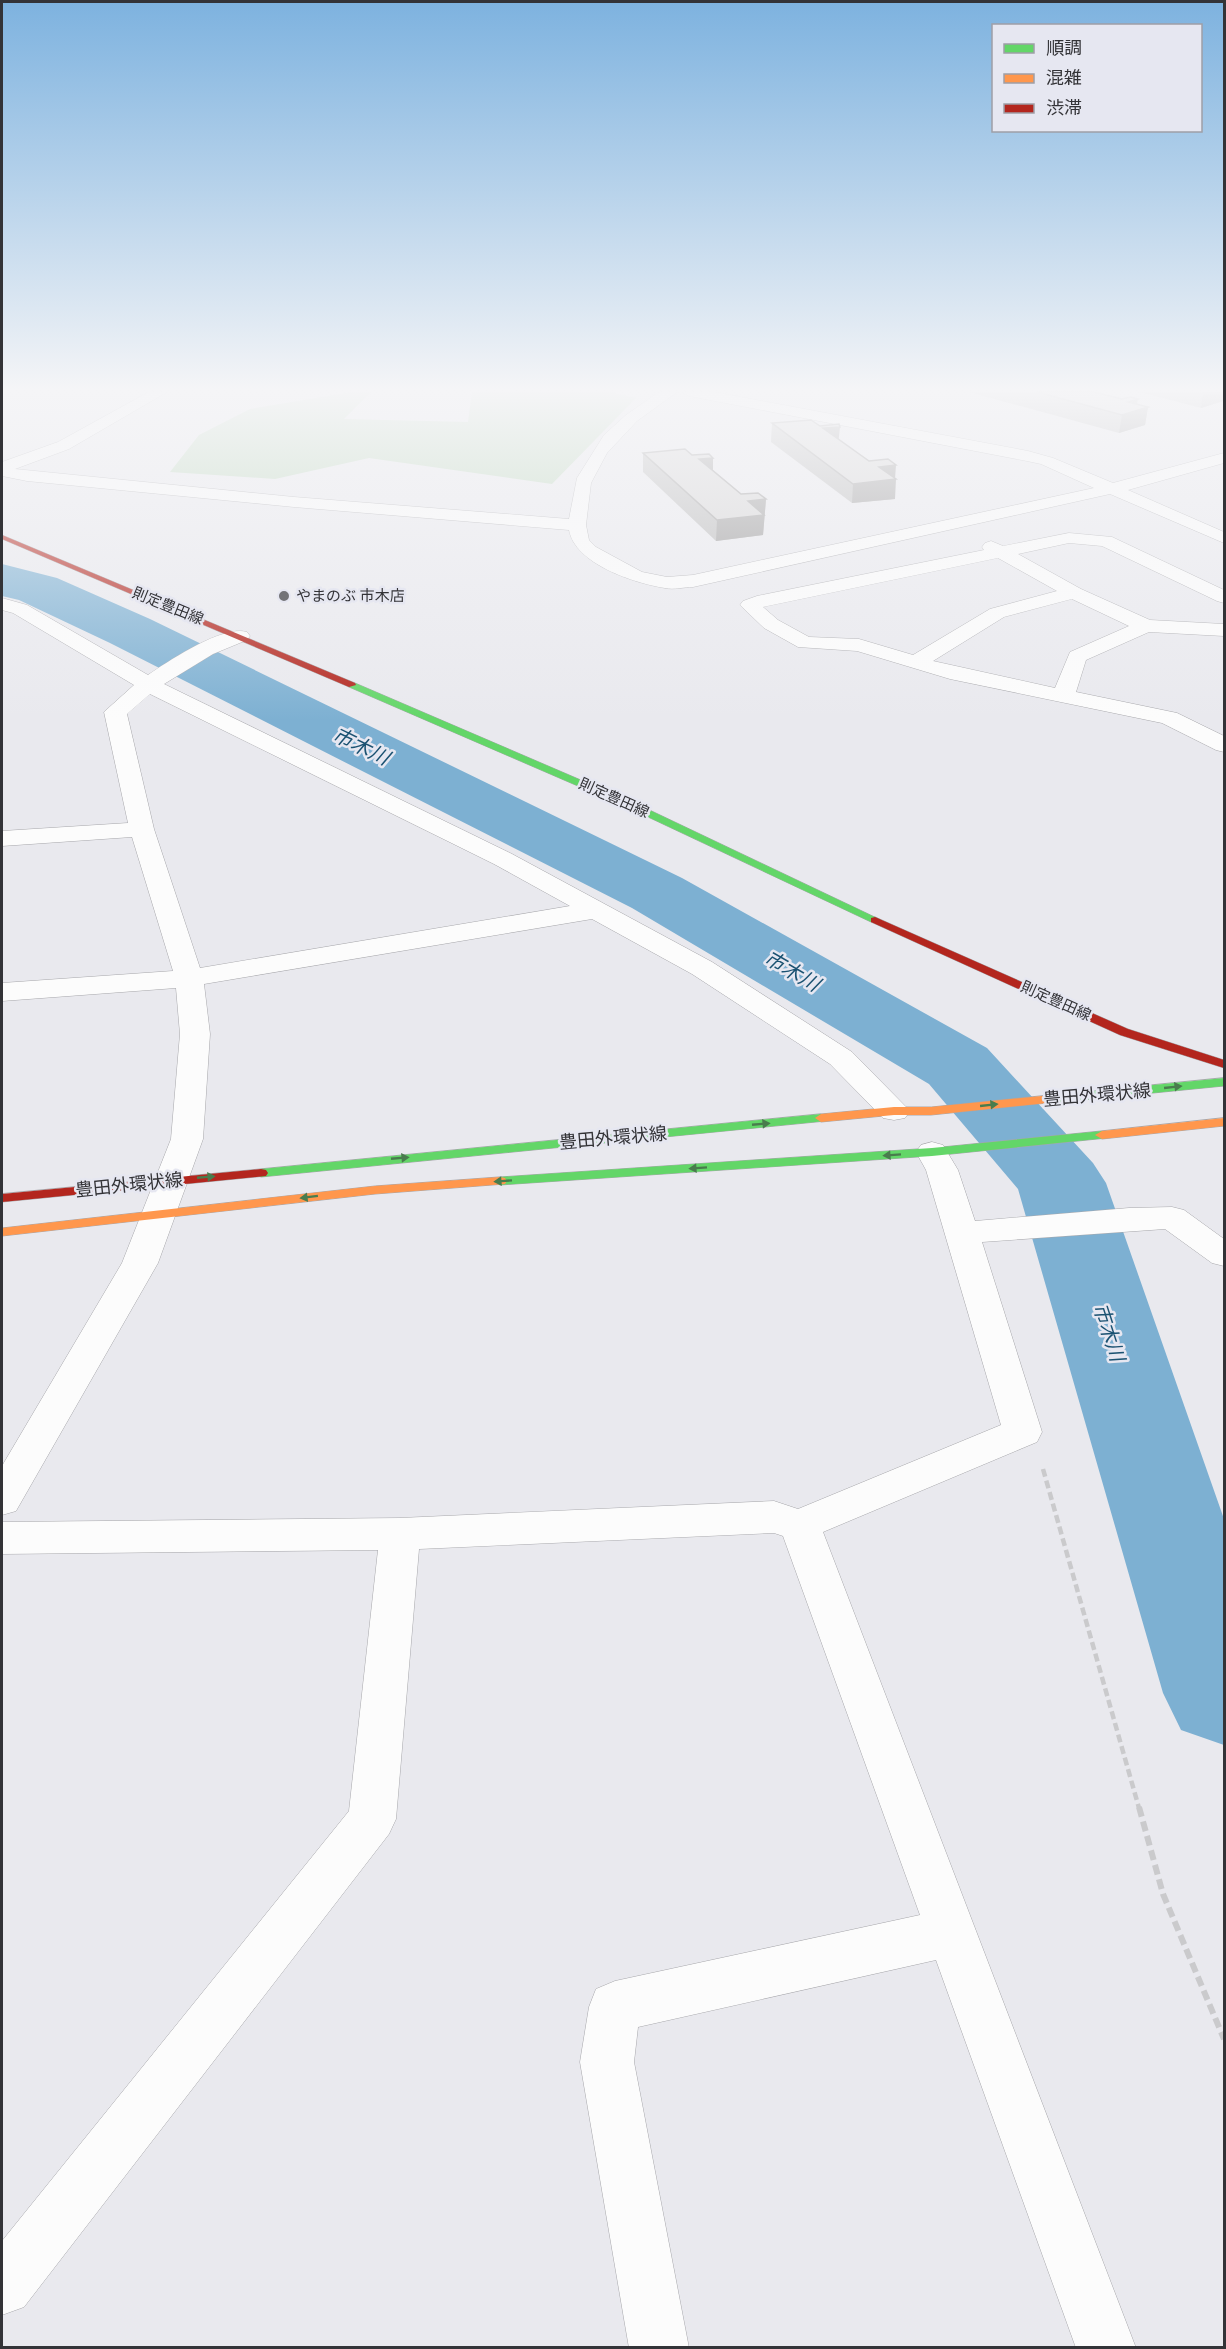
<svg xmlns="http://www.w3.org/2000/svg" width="1226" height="2349" viewBox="0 0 1226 2349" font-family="Lato,'Noto Sans JP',sans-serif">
  <rect width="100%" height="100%" fill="#e9e9ee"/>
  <path fill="#b8d5b7" d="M352,392h19l-27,27 124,3 4,-30h138l26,6 -84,86 -183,-26 -94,21 -105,-7 29,-37 51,-26z"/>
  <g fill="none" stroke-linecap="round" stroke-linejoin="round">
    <path fill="#7db0d2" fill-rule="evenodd" d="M2,564l55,14 93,41 532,259 305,170 106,115 13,20 118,336v226l-43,-15 -18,-37 -145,-504 -89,-105 -297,-176 -522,-265 -91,-43 -17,-4z"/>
    <g stroke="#a7a7ab" stroke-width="1">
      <path id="street" d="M149,392h18l-98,57 -54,20 279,28 275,22 8,-41 27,-43 22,-20 33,-23h18l-40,29 -30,32 -16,30 -5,42 3,15 7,7 46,25 25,5 26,-2 401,-87 -53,-24 -14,-3 -338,-65 -7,-4h32l314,59 25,7 60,25 111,-30v10l-96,27 96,42v11l-114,-49 -417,93c-9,0 -19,3 -28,1 -31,-5 -90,-24 -96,-58l-275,-23 -267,-26 -25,-5v-14l56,-20z
        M1069,533l43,4 112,53v13l-7,-2 -115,-55 -33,-3 -51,11 63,35 69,31 74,4v12l-75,-4 -63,28 -10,32 101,21 47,23v16l-8,-2 -54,-27 -212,-44 -93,-28 -59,-4 -34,-19 -24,-23 3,-4 14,-5 227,-46 -2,-3 3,-4 6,-2 12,5zM998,558l59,33 -67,18 -77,46 -54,-16 -50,-2 -31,-17 -15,-13zM1072,599l57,27 -59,26 -15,36 -122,-27 71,-44z
        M2,598l25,7 121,70c21,-14 74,-50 99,-43l3,4 -3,4 -34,14 -49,30 348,170 200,108 140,90 58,59 -5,7 -11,2 -11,-2 -53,-54 -138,-90 -100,-55 -388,65 6,50 -7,105 -45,124 -142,248 -14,4v-49l120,-203 49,-124 9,-105 -4,-46 -174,13v-18l171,-12 -41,-134 -130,9v-15l126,-8 -24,-111 30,-27 -121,-72 -11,-3zM150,694l344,170 76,42 -370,62 -46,-139 -27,-115z
        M932,1142l11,3 15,25 17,51 154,-13 43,-1 12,3 40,29v27l-12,-3 -47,-34 -183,13 60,190 -5,10 -214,90 313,816h-60l-140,-388 -298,67 -4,35 55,286h-60l-49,-286 9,-55 7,-18 19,-8 305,-66 -137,-379 -9,-3 -355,16 -23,270 -7,15 -365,473 -22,8v-74l347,-430 29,-261 -376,4v-32l398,-4 374,-17 24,8 203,-84 -75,-255 -10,-18 5,-7z"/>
    </g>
    <g stroke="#a7a7ab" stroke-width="1">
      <path id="fast" d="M349,683h6l284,122 242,115 -2,2h-8l-240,-113 -282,-122z
        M1224,1078v8l-172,17 -6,-4 6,-4z
        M821,1114l6,4 -1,3 -565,56 -7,-4 7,-4z
        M1102,1131l5,1 2,3 -2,3 -175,18 -432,29 -7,-4 7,-4 432,-29z"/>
    </g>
    <g stroke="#a7a7ab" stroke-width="1">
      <path id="slow" d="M1052,1095l6,4 -1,3 -126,13h-37l-73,7 -6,-4 6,-4 73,-7h37z
        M1224,1118v8l-122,13 -7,-4 7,-4z
        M500,1177l5,1 2,3 -2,3 -130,10 -373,42v-8l373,-42z"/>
    </g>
    <g stroke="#a7a7ab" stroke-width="1">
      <path id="jam" d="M2,535l353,148 1,2 -7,2 -347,-148z
        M875,917l253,112 96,31v8l-104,-33 -249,-113v-4z
        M261,1169l5,1 2,3 -2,3 -264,26v-8z"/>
    </g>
    <path stroke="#cacacc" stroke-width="4.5" stroke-dasharray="8 4" stroke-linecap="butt" d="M1043,1469l96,339"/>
    <path stroke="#cacacc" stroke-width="6" stroke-dasharray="10 5" stroke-linecap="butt" d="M1139,1807l24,87 61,145"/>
    <use href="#street" fill="#fcfcfc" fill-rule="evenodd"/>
    <use href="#fast" fill="#63d668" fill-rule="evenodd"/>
    <use href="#slow" fill="#ff974d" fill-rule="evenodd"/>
    <use href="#jam" fill="#b3261e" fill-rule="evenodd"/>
  </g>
  <path fill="#b5b5b5" d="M969,392h125l54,15 -3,18 -26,8z
    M1140,392h84l-1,9 -22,7z
    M772,423l67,17 56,38v21l-43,4 -81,-61z
    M643,453l49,2 21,3v12l28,24 25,5 -3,36 -47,6 -73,-69z"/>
  <path fill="#949393" d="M1203,392h21l-1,9 -22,7z
    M1138,399l-2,11 12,-3 -3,18 -26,8 3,-18 6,-13z
    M840,427l-2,18 -15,-17z
    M713,458v19l-14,-18z
    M896,465l-1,14h1l-1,20 -43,4 1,-19 26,-17z
    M766,499l-3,36 -47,6 1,-21 31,-19z"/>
  <path fill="#d3d2d2" stroke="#949393" stroke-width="1.5" d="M1037,392h57l28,7 9,-2 7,2 -10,3 20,5 -26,8z
    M811,420l9,6 19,-2 1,3 -17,1 46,33 19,-2 8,6 -17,2 17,12 -43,5 -81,-61z
    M685,449l7,6 17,-1 4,4 -14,1 42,35 17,-1 8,6 -18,2 16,14 -47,5 -74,-67z"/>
  <defs><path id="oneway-solid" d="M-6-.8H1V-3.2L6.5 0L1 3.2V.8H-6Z" transform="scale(1.5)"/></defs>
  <g fill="#497c4d">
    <use href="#oneway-solid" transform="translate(1173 1087) rotate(-6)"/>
    <use href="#oneway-solid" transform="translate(989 1105) rotate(-6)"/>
    <use href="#oneway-solid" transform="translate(761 1124) rotate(-5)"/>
    <use href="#oneway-solid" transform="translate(892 1155) rotate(176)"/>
    <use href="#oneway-solid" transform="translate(400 1158) rotate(-5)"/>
    <use href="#oneway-solid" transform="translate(698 1168) rotate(176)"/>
    <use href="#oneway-solid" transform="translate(206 1177) rotate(-5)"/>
    <use href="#oneway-solid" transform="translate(503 1181) rotate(176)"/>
    <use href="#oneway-solid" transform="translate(309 1197) rotate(173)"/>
  </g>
  <linearGradient id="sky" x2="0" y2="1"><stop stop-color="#7db2df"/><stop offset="0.54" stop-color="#f5f5f7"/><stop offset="1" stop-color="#f5f5f7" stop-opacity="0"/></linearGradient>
  <rect width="1226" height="721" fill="url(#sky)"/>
  <circle fill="#737377" stroke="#e6e7f1" stroke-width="2" cx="284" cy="596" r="6"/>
  <g text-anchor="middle" stroke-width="5" stroke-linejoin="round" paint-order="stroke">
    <g font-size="15" fill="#333337" stroke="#e6e7f1" text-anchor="start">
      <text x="296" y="601">やまのぶ 市木店</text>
    </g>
    <g font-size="15" fill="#333337" stroke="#e6e7f1">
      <text transform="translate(168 606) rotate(22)" y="5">則定豊田線</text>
      <text transform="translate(614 798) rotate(24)" y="5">則定豊田線</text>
      <text transform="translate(1056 1001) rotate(24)" y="5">則定豊田線</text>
    </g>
    <g font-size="18" fill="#333337" stroke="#e6e7f1">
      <text transform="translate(1097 1095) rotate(-5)" y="6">豊田外環状線</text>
      <text transform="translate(613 1138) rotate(-5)" y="6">豊田外環状線</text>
      <text transform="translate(129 1185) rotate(-6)" y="6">豊田外環状線</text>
    </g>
    <g font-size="20" font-style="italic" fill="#1b5272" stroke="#e6e7f1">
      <text transform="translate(361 746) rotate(26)" y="7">市木川</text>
      <text transform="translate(792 971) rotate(30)" y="7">市木川</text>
      <text transform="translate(1109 1332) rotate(72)" y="7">市木川</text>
    </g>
  </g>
  <rect width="1226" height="2349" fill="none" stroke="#333337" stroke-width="6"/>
  <rect x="992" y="24" width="210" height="108" fill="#e6e7f1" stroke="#9e9fa7" stroke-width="1.5"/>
  <rect x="1004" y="44" width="30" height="9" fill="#63d668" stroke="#9e9fa7" stroke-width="1.5"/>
  <text x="1046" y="54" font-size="18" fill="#333337">順調</text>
  <rect x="1004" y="74" width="30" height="9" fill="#ff974d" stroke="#9e9fa7" stroke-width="1.5"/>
  <text x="1046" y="84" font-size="18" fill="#333337">混雑</text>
  <rect x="1004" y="104" width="30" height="9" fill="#b3261e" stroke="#9e9fa7" stroke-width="1.5"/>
  <text x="1046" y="114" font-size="18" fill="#333337">渋滞</text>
</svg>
